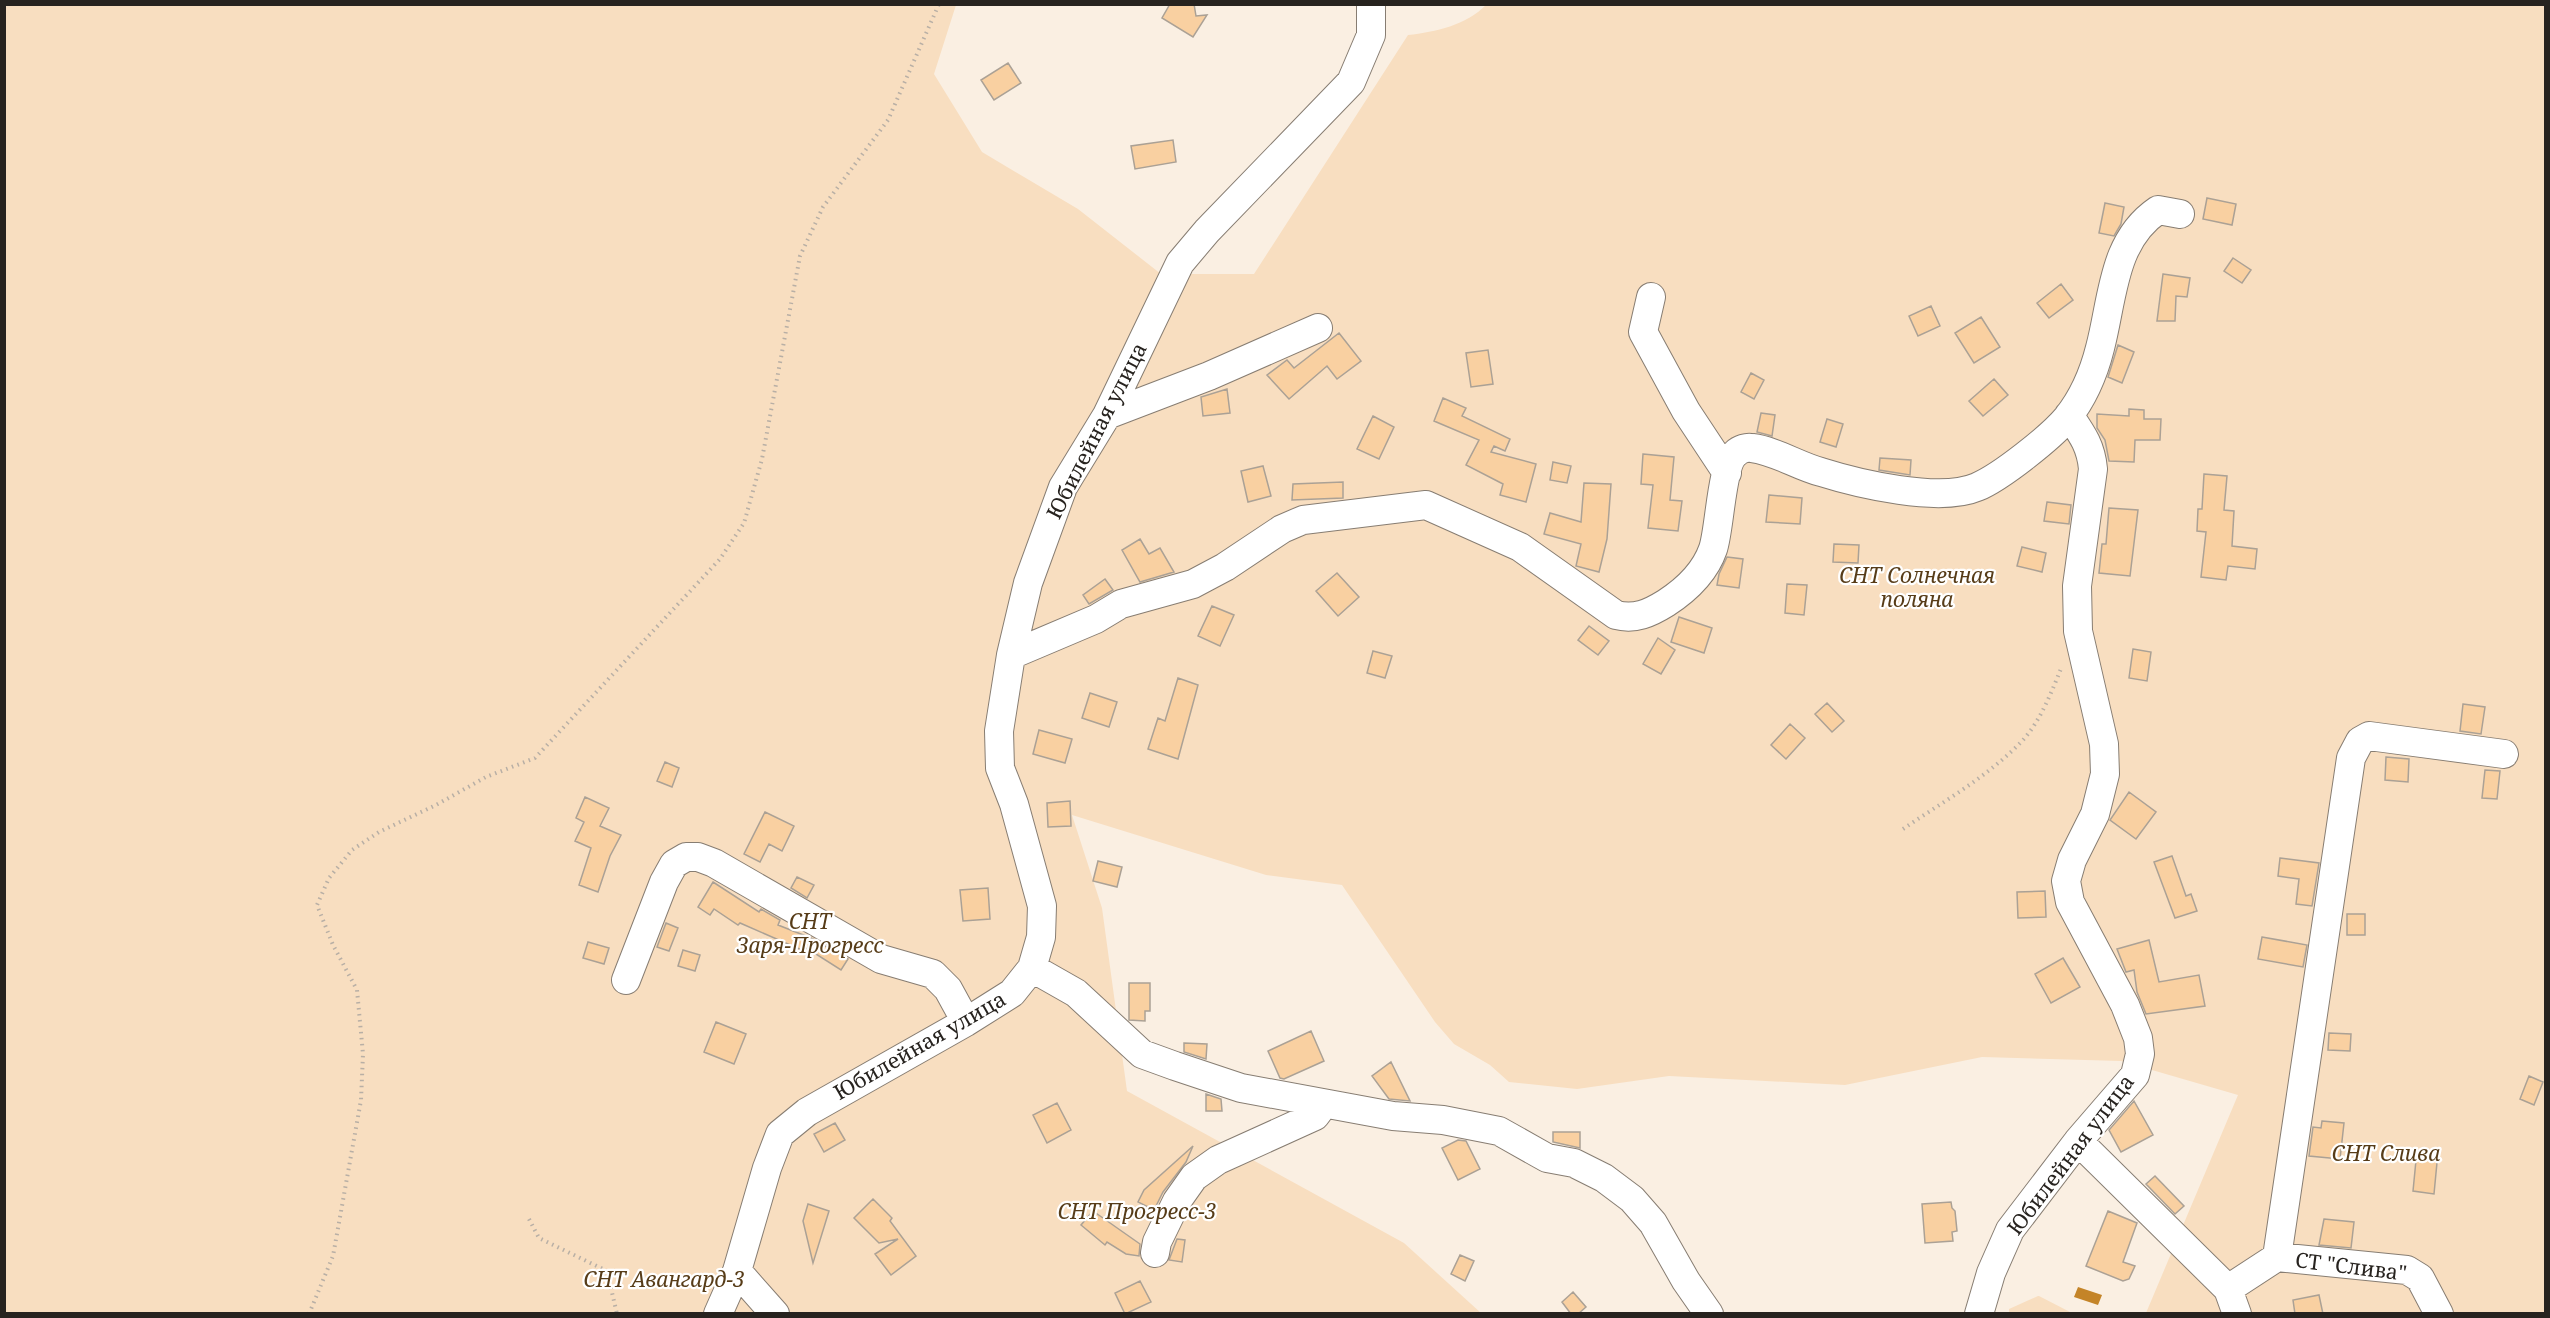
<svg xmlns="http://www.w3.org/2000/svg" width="2550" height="1318" viewBox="0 0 2550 1318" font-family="'Noto Serif',serif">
  <rect width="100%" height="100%" fill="#faefe2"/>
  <path fill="#f8dec0" d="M5,5h951l-22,69 48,78 96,57 83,65h93l154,-239c28,-3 58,-10 78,-30h1059v1308h-399l92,-218 -117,-34 -139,-4 -137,28 -176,-9 -92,13 -68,-7 -19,-17 -36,-21 -19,-22 -93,-137 -76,-10 -194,-60 30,93 25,183 277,152 77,70 -1476,1z
    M2038,1296h1l33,17h-63v-4z"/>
  <path fill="#c48428" d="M2078,1287l24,8 -4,10 -24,-8z"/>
  <path fill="#f9d0a1" stroke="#aba195" stroke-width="1.5" d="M1170,4h24l2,12 11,-1 -14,22 -31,-19z
    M1008,63l13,20 -27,17 -13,-20z
    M1173,140l3,22 -41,7 -4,-23z
    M2207,198l29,6 -4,21 -29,-6z
    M2105,203l19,4 -3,17 -7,12 -15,-3z
    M2233,258l18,12 -9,13 -18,-12z
    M2163,274l27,4 -3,19 -11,-1 -1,25h-18z
    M2061,284l12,16 -24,18 -12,-15z
    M1931,306l9,20 -22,10 -9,-20z
    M1981,317l19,30 -26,16 -19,-30z
    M1339,333l22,28 -24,18 -10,-13 -38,33 -22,-24 20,-15 7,8z
    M2118,345l16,7 -12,31 -14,-6z
    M1488,350l5,34 -22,3 -5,-34z
    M1751,373l13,7 -10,19 -13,-7z
    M1994,379l14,16 -25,21 -14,-15z
    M1227,389l3,24 -27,3 -2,-19z
    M1443,398l23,10 -4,8 48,23 -5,12 -11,-5 -3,6 45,12 -10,38 -26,-7 3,-11 -37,-19 13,-25 -45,-19z
    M2129,409l15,1v9h17l-1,21h-25l-1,22 -25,-1 -4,-21 -8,-12v-14l32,2z
    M1761,413l14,2 -3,21 -15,-4z
    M1373,416l21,11 -15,32 -22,-10z
    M1827,419l16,5 -7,23 -16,-5z
    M1643,454l31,3 -4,43 12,1 -4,30 -30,-3 5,-43 -12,-1z
    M1880,458l31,2 -1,15 -31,-5z
    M1553,462l18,4 -4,17 -17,-3z
    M1263,466l8,30 -23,6 -7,-31z
    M2204,474l23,2 -3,34 10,1 -2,35 25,3 -2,20 -27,-3 -2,14 -25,-3 5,-45 -9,-1 1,-22h4z
    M1343,482v16l-51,2 1,-16z
    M1584,483l27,1 -4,55 -8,33 -23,-6 5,-22 -37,-10 6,-21 31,9z
    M1769,495l33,3 -2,26 -34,-2z
    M2047,502l24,3 -2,19 -25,-3z
    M2109,508l29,2 -8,66 -31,-3 3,-29h4z
    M1140,539l9,15 11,-6 14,24 -34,10 -18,-32z
    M1834,544l25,1 -1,18 -25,-1z
    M2022,547l24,6 -4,19 -25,-6z
    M1727,557l16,2 -4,29 -22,-3 2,-11z
    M1337,573l22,24 -21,19 -22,-25z
    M1105,579l8,11 -24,14 -6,-9z
    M1787,584l20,1 -3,30 -19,-2z
    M1212,606l22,9 -14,31 -22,-10z
    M1679,617l33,11 -8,25 -33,-11z
    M1589,626l20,15 -11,14 -20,-15z
    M1658,638l17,12 -14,24 -18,-10z
    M2133,649l18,3 -4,29 -18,-3z
    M1373,651l19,5 -7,22 -18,-5z
    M1178,678l20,7 -20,74 -30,-10 10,-31 7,3z
    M1090,693l27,9 -8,25 -27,-9z
    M1827,703l17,18 -12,11 -17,-18z
    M2463,704l22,3 -4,27 -21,-3z
    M1790,724l15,14 -19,21 -15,-14z
    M1039,730l33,9 -7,24 -32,-9z
    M2386,757l23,2 -1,23 -23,-2z
    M665,762l14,6 -7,19 -15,-6z
    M2485,770l15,1 -3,28 -15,-1z
    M2129,792l27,20 -20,27 -26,-19z
    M585,797l24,11 -9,18 21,9 -11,21 -12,36 -19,-7 12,-37 -16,-7 9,-19 -8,-4z
    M1070,801l1,25 -23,1 -1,-24z
    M765,812l29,14 -12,25 -13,-7 -9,18 -16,-8z
    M2172,856l14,40 5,-2 6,17 -22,7 -21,-56z
    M2280,858l39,5 -7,43 -16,-2 3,-25 -21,-3z
    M1098,861l24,6 -5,20 -24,-6z
    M797,877l17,8 -7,13 -16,-10z
    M713,882l46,30 2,-3 19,11 -2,5 33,13 37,21 -7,11 -36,-23 -1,4 -64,-28 -2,2 -24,-16 -4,6 -12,-8z
    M988,888l2,31 -27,2 -3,-31z
    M2045,891l1,26 -28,1 -1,-26z
    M2347,914h18v21h-18z
    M666,923l12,5 -9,23 -12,-4z
    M2262,937l45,8 -4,22 -45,-8z
    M2149,940l10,42 40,-7 6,31 -59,8 -9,-22 -3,-22 -8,2 -9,-23z
    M588,942l21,6 -5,16 -21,-6z
    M683,950l17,5 -5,16 -17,-5z
    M2063,958l17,29 -29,16 -16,-29z
    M1129,983h21v28h-5v10l-16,-1z
    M716,1022l30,12 -12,30 -30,-12z
    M1311,1031l13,30 -40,18 -4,-1 -12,-27z
    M2329,1033l22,1 -1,17 -22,-1z
    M1184,1043l23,1 -1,15 -22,-7z
    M1391,1062l19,39 -21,-2 -17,-23z
    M2529,1076l14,6 -9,23 -14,-6z
    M1206,1094l15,5 1,12h-16z
    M2134,1101l19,34 -32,17 -12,-22z
    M1057,1103l14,27 -24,13 -14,-28z
    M2322,1121l22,2 -4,36 -31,-3 4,-29 8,1z
    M835,1123l10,17 -21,12 -10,-18z
    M1553,1132h27v16l-27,-6z
    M1458,1140l8,1 14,28 -22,11 -16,-32z
    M1193,1146l-7,16 -23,30 -9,18 -16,-8 6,-12z
    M2417,1150l21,2 -4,42 -21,-3z
    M2155,1176l29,30 -9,8 -29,-30z
    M873,1199l19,19 -2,3 26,35 -25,19 -16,-21 23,-15 -19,4 -25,-25z
    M1951,1202l1,6 3,3 2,20 -5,1 1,9 -28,2 -3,-39z
    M808,1204l21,7 -16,52 -10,-42z
    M1093,1211l47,33 -1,12 -13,-2 -19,-12 -2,3 -24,-20z
    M2108,1211l29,12 -14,39 12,4 -6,13 -6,2 -37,-15z
    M2324,1219l30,3 -3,26 -32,-3z
    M1177,1239l8,1 -3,22 -13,-2z
    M1460,1255l14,6 -9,20 -14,-7z
    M1140,1281l11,21 -26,12 -10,-21z
    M1573,1292l13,15 -8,7h-7l-9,-12z
    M2319,1295l4,19h-28l-2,-14z"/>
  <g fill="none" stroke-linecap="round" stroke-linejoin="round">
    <g stroke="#877d72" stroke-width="30">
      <path id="minor" d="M1651,297l-8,35 43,79 41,62
        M1107,415l102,-39 109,-48
        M1011,655l85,-36 25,-15 72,-20 32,-17 57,-38 21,-9 123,-15 94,42 96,68c19,5 34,-2 50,-12 20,-13 39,-31 47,-54 7,-20 8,-85 23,-96 4,-4 11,-6 16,-5 24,3 46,18 69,24 38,12 119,31 156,15 24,-10 74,-50 90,-69 16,-20 27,-46 33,-70 13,-49 12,-107 58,-138l22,4
        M1032,968l44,25 66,61 33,12 66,22 152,28 50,4 56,11 48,27 27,5 30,15 28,21 21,24 33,58 23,33
        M626,980l38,-98 10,-18 12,-7h12l16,6 167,96 52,15 15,15 18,33
        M2078,1141l150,148 9,25
        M1155,1253l2,-11 20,-41 17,-24 24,-17 97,-44 9,-12
        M2277,1257l130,13 13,8 19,36
        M737,1271l38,43
        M2228,1289l49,-32 74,-499 9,-17 9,-5 135,18
        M718,1314l19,-43 30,-103 13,-34 27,-22 159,-90 46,-29 20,-25 9,-31 1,-31 -28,-102 -14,-36 -1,-37 12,-76 17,-72 35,-96 44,-72 73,-152 27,-32 144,-149 20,-47v-31
        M1979,1314l12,-41 19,-43 68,-89 57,-66 5,-21 -2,-16 -13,-33 -55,-103 -4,-21 6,-21 23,-46 10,-40 -1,-30 -26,-113 -1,-45 16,-117c-2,-23 -11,-35 -24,-54"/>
    </g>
    <path stroke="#b8afa5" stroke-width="4" stroke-dasharray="1.5 4.5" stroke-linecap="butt" d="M1903,829c41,-28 86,-53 120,-89 18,-20 29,-49 39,-74
      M529,1219l10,19 68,33 10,43
      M309,1314l24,-58 28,-156 2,-46 -6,-64 -24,-45 -16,-40 12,-27 23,-28 27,-18 57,-27 50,-28 49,-19 185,-199 24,-36 18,-64 38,-203 23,-49 65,-87 51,-116"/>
    <use href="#minor" stroke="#fff" stroke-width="28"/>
  </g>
  <g text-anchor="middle" stroke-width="4.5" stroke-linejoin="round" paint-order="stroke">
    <g font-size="21" fill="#27231f" stroke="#fff">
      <text transform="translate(1097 431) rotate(-63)" y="7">Юбилейная улица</text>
      <text transform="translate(920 1046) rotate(-30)" y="7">Юбилейная улица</text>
      <text transform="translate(2071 1155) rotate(-53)" y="7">Юбилейная улица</text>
      <text transform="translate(2351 1267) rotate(7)" y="7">СТ "Слива"</text>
    </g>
    <g font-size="21" font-style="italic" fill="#573c18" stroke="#fff">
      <text x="1917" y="583">СНТ Солнечная<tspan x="1917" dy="24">поляна</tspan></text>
      <text x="810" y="929">СНТ<tspan x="810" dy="24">Заря-Прогресс</tspan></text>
      <text x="2386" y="1161">СНТ Слива</text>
      <text x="1137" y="1219">СНТ Прогресс-3</text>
      <text x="664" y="1287">СНТ Авангард-3</text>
    </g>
  </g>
  <rect width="2550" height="1318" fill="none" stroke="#27231f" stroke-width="12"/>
</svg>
